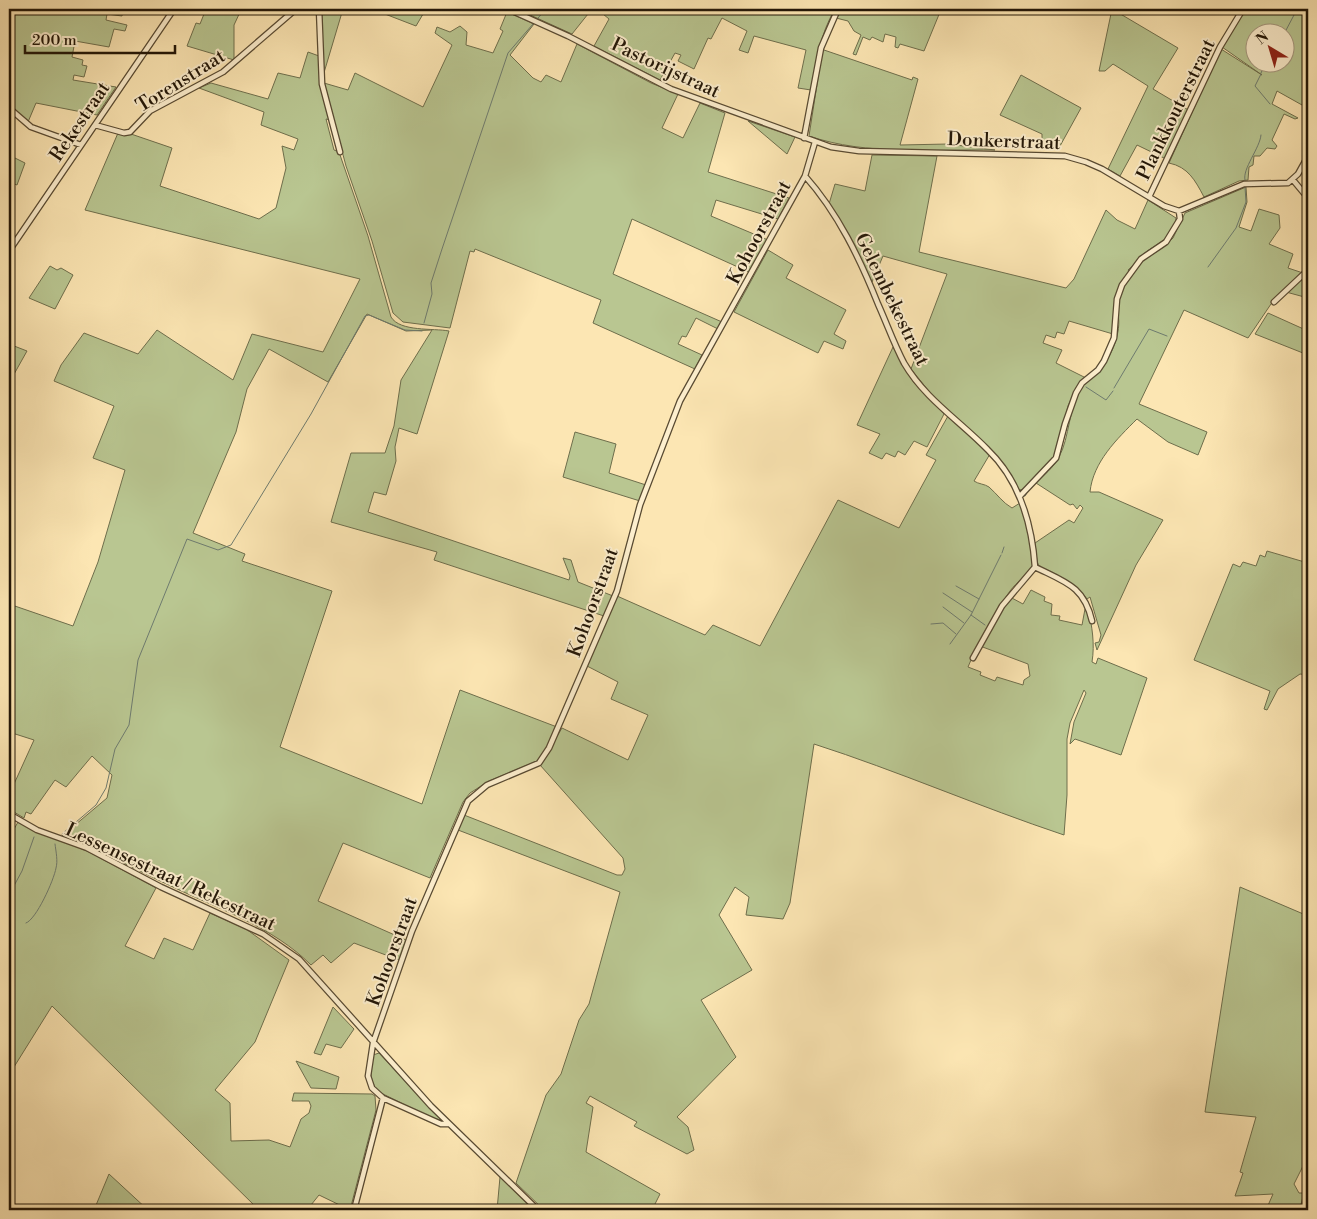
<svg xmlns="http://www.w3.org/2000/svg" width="1317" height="1219" viewBox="0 0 1317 1219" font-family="'Libre Bodoni',serif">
  <rect width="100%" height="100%" fill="#fce6b3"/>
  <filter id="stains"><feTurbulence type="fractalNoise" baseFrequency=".004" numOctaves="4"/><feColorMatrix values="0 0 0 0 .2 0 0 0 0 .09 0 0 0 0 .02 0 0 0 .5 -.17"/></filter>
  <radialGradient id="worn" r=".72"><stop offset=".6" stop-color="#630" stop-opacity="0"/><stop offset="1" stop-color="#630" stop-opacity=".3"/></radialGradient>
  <path fill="#b9c691" stroke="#6e6e4c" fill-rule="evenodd" d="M9,9h114l-1,7 -15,-2 -1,6 21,5 -2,6 -11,-2 -5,18 -34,-6 -3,16 11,3 -1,5 5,1 -3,11 -10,-2 -1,5 43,7 -19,28 -61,-12 -8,19 -19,-18z
    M206,9l35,1 -7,15v35l-47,-14 9,-23 4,1z
    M321,9h22l-20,67z
    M372,9h54l-10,17z
    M517,9h75l-20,25z
    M597,9h238c-15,25 -19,53 -24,81l-13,-2 8,-38 -52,-14 -6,17 -9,-3 8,-19 -25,-13 -11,21 -3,-1 -14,31 -16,-8 3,-6 -6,-2 -15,27 -66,-34 15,-27z
    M840,9h94l6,3 -16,39 -24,-7 -2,4 -3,-1 1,-10 -11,-3 -2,8 -11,-5 -2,3 -7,-3 -7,18 -3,-1 8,-19 -7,-4 -6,-10 -12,-3z
    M1112,9l66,39 -25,41 37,22 -24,48 -29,-14 -17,31 -12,-7 40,-83 -35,-22 -8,7h-6z
    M1245,9h63v71l-2,4 2,2v11l-6,8 -25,-14 -5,13 26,14 -3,1 -11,-5 -12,26 5,6 -2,3 -8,-1 -7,8h-6l-1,9 -4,2 -1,13 -9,1 -35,16c-9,-17 -16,-30 -35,-34l52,-114 41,26 -40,-28zM1254,32h30v30h-30z
    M507,12l27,12 -24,31 23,23 8,4 5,-7 15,7 16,-38 74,39 27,11 -16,34 21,10 17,-35 25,10 -17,59 81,26 -11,21 -62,-19 -5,16 57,24 -17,33 -119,-54 -19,55 109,48 -4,7 -22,-11 -10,19 -4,-1 -4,8 24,11 -7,14 -102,-46 8,-23 -126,-51 -1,3 -4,-1 -20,77 -47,-6 -10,-9 -21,-72 -26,-75 -22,-83 24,7 7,-17 68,34 29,-62 -17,-12 2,-6 13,5 10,-6 7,6 -1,13 27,8 10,-22 -3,-2z
    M824,50l88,30 1,-3 5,2 -18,66 48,-1 47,6c-61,-1 -128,6 -186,-14l13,-84z
    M308,52l11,4 1,16 11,48 -5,-1 8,31 5,2 29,84 23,81c9,15 42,11 58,14l-32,103 -18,-6 -4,19 1,14 -10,34 -12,-3 -6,20 201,68 1,-4 -7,-18 8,2 7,22 35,14 -9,20 -170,-56 3,-8 -106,-30 20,-69h34l9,-27 7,-46 31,-50 -26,1 -39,-17 -39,68 -59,-33 -22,40 -11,43 -43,101 52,21 -3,7 90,30 -52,156 142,57 38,-114 97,37 -12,24 -8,10 -48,20 -19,12 -7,9 -33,76 -87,-35 -25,58 88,39 -7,20 -45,-17 -23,20 -8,-8 -12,10c-38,-38 -90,-55 -138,-78 -37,-17 -73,-37 -111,-51l45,-38 5,-23 -20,-19 -26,31 -11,-7 -24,34 -5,-2 -2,6 -15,-9v-14l25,-55 -25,-8v-128l64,22 25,-64 27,-92 -32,-12 21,-52 -60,-25 7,-16 23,-32 54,21 19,-24 76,50 19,-46 71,18 37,-73 -275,-69 33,-77 13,1 41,14 -12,38 99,33 17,-11 10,-40 -4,-22 12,4 4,-11 -37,-14 3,-13 -65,-24 12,-5 57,16 10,-26 22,5z
    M1021,75l60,33 -21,38 -13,1 -5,-5v-8l-42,-19z
    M748,121l47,16 -8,17z
    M9,155l16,8 -8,22 -8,-3z
    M872,155l65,1 -18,96 147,36 8,-9 32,-69 11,10 18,9 13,-29 28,18c0,20 -21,26 -34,37 -5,5 -9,11 -14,15l3,4 10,-12 24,-16 8,-8 12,-25 61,-26 1,15 -8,25 12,4 8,-22 20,6 1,13 -11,16 24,10 -5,14 15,5 -32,31 -23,34 -64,-28 -45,94 68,28 -9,23 -30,-13 -31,-23c-20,20 -44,43 -47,73h9l64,28 -27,45 -39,85 -2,-7 4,-1 2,-7 -11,-38 -3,2c-15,-20 -27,-21 -48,-32l-2,-6 -2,-18 34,-23 5,3 9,-15 -3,-3 -3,4 -4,-5 -3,1 -34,-22c8,-8 18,-16 23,-26 11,-20 9,-49 23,-70 4,-7 12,-10 17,-16 12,-13 23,-39 19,-57l-5,20 -44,-13 -5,13 -7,-2 -2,6 -9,-3 -3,8 19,7 -6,13 30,15 -9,8 -9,20 -12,49 -32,34 -5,1 -25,-37 -58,-53 -25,-31 36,-95 -64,-18 -11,26 -19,-40 -24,-38 6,-20 30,7z
    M768,250l25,15 -7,13 60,32 -12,24 12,7 -3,8 -19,-8 -6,12 -84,-41z
    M50,266l7,4 4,-2 12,7 -18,34 -26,-11z
    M1308,273v25l-22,-6z
    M1268,313l40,18v24l-53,-21z
    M9,344l18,7 -14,25 -4,-2z
    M893,347l21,36 30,31 -17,33 -13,-6 -9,14 -7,-4 -3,6 -9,-4 -4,6 -13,-6 11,-19 -23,-9z
    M948,416l42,38 -16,27c4,3 11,3 15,6 8,7 14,16 23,21l8,-5 10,29 4,33c-6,11 -17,16 -24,26 -17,24 -31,49 -42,76l13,5 -1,3 15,6 2,-4 26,8 1,-5 6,-4 -2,-12 -48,-18 30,-49 13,7 8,-14 14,7 -1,4 8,3 -1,11 9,1 -1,4 23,5 3,-16 3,-1c4,18 7,36 4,54l4,2 2,-6 49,20 -26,77 -46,-16 -5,5 4,-22 12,-29 -2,-3 -14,33 -3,16v56l-3,40c-84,-28 -166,-64 -250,-91l-24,159 -7,16 -37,-4 3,-18 -14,-10 -16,28 33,55 -51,30 35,57 -59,60 11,10 6,23 -7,4 -53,-28 3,-4 -47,-26 -4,7 7,4 -7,45 74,42 -8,16h-108l-28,-27 30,-88 15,-21 18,-54 10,-16 31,-112 -162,-62 6,-15 153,60h5l3,-6 -2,-11 -83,-93 22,-37 66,32 20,-45 -37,-16 7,-17 -31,-16 30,-70 88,39 8,-10 47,21 78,-146 61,28 37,-68 -10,-5z
    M575,432l41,12 -7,29 37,12 -6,16 -77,-24z
    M1267,551l41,12v112l-8,-1 -22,15 -11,21 -3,-1 6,-18 -76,-31 39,-96 7,3 3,-5 13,4 4,-11 5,2z
    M18,822l71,30 67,36 -31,58 29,13 10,-21 29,12 17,-37 36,16 43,31 -34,82 -40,48 15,13 1,38 38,-1 21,7 11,-28 8,-6 2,-7 -2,-5h-17l2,-8 78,1 3,2 1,14 -26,100 -31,-15 -12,15h-48l-207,-204 -43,69v-237z
    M1240,887l68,29v240l-14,28 5,9h5l-4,15 4,2h-38l7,-16 -38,2 8,-23 -3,-1 16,-55 -51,-5z
    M333,1007l21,22 -13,19 -15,-4 -5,11 -7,-2z
    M379,1053l62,67 -10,-2 -52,-26c-11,-12 -8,-22 -6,-37z
    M296,1061l43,16 -3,12 -25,-1z
    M109,1174l39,36h-54z
    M500,1177l34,33h-37z"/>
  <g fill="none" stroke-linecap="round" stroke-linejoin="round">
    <path stroke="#6e7b6f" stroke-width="1" d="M538,18l8,-9
      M1284,34l10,-19v-6
      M1261,73l5,-11
      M1261,74l-6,12 15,18
      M1245,180c-3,-11 15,-32 16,-45
      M1208,267l28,-39 10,-26 -1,-15
      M424,323l8,-29 -1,-11 11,-34 66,-196 25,-29
      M1086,387l20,13 7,-9
      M1114,388l35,-59 18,7
      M1042,476l15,-15 6,-21
      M1025,496l5,-8
      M1002,553l2,-6
      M956,586l23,13
      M943,593l29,19
      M943,607l21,16
      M971,615l14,10
      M931,624l12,-1 13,11
      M950,644l21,-29 30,-60
      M62,834l34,-29 10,-17 9,-39 14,-24 9,-65 49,-121 31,11 13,-5 80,-131 54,-98 4,-1 36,15 17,1
      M9,895l13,-24 12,-34
      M26,923c10,-3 28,-43 30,-55 2,-7 0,-16 -1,-24"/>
    <g stroke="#584a32" stroke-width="7">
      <path id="street" d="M319,9l3,75 18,68
        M508,9l60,27 103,53 160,58 28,4 206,5 21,6 16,7 62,37 15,5 65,-27 44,-1 10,-9 10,-18
        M9,108l22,19 50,18
        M95,125l29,8 6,-1 20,-21 73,-39 73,-63
        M804,138l17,-90 17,-39
        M805,176c33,37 55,83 73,128 9,20 16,40 26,59 21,36 56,58 84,87 32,31 44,75 47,117l-33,39 -29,52
        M1293,180l15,18
        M1149,197l71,-150 23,-38
        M9,251l165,-242
        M1274,302l34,-32
        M1020,496l36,-38 9,-34 11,-31 6,-10 16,-13 6,-9 10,-23 3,-39 5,-14 19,-26 25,-17 14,-23 -1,-8
        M1035,567c30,15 49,19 57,54
        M9,814l28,16 50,18 74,39 102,47 36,25 132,147 107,104
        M448,1124h-7l-58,-26 -11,-10 -4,-12 5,-33 39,-112 56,-130 19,-16 52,-22 10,-15 68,-157 23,-86 40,-104 125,-225 10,-34
        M354,1210l29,-112"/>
    </g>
    <use href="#street" stroke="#fdefce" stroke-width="4.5"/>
  </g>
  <g text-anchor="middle" stroke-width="4" stroke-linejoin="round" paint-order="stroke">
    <g font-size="19" fill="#221607" stroke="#fdefce">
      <text transform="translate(666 67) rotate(25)" y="7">Pastorijstraat</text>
      <text transform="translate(180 80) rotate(-32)" y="7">Torenstraat</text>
      <text transform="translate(1175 109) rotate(-64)" y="7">Plankkouterstraat</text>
      <text transform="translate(79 121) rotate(-56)" y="7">Rekestraat</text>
      <text transform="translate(1004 140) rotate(2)" y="7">Donkerstraat</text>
      <text transform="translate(758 232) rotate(-62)" y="7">Kohoorstraat</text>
      <text transform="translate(893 299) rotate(64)" y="7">Gelembekestraat</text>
      <text transform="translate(592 602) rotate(-70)" y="7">Kohoorstraat</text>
      <text transform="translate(171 876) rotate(25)" y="7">Lessensestraat / Rekestraat</text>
      <text transform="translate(391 951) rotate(-70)" y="7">Kohoorstraat</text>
    </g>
  </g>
  <rect width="1317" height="1219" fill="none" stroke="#fce6b3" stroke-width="30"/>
  <rect x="10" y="10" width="1297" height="1199" fill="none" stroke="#221607" stroke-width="2.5"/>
  <rect x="15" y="15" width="1287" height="1189" fill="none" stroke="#221607"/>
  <g transform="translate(1270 48) rotate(322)"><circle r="24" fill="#fdefce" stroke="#a5987e"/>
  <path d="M0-4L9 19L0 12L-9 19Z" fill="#8f2418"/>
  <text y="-8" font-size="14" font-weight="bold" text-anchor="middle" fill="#221607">N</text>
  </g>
  <path d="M25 45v8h150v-8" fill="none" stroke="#221607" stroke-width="2.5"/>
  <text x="32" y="45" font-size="15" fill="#221607" stroke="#fdefce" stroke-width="4" paint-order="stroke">200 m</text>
  <rect width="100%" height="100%" filter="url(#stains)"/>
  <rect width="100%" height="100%" fill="url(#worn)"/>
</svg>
